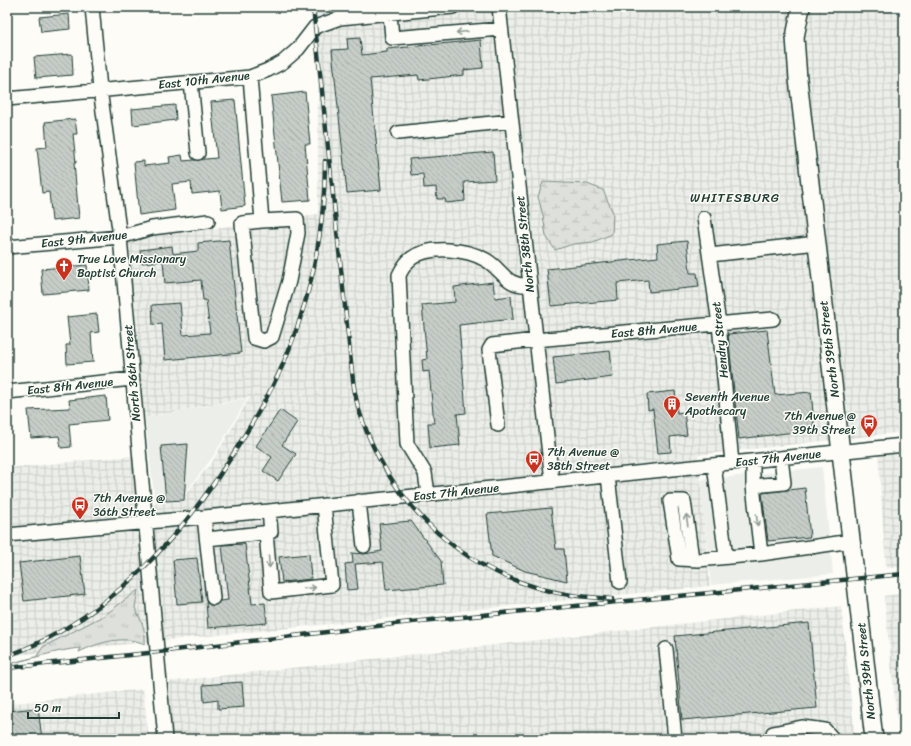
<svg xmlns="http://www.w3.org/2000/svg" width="911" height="746" viewBox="0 0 911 746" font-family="Sriracha,sans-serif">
  <defs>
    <pattern id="industrial-grid" width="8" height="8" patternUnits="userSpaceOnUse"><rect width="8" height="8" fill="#eceee9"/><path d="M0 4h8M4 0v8" fill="none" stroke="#cacdc8"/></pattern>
    <pattern id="grass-tufts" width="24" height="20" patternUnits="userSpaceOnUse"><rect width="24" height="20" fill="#dde0db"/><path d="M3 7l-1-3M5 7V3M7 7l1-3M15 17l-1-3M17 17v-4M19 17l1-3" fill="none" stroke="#bdc1bd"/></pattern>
    <pattern id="wetland-marsh" width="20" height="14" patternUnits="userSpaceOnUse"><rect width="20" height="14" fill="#dde0db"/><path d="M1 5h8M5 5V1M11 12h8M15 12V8" fill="none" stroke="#bdc1bd"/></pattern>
    <pattern id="building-back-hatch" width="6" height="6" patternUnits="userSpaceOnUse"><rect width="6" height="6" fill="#c6cdc7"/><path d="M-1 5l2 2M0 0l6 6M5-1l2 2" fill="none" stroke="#aab1ac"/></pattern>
  </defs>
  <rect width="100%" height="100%" fill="#fdfcf7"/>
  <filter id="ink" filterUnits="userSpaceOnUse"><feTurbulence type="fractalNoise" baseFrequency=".025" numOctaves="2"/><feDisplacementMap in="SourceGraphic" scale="8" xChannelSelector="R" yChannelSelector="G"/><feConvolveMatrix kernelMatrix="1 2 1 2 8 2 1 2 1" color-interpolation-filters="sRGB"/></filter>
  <g filter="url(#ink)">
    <path fill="#eceee9" d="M248,398l-36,60 -33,43 -24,2 -10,-85z
      M822,467l11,107 -122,11 -11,-105z"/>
    <path fill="url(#industrial-grid)" d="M315,7h109l-108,11z
      M481,7h423v425l-206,23 12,131 -703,70v-188l126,-12 4,50 43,-5 32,-39 38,-65 -106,21 -18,-178 192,-26v-189z
      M904,447v120l-18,1 -8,-118z
      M904,593v146h-5l-15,-143z
      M841,606l14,133h-684l-5,-57z
      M143,689l6,50h-142v-35z"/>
    <path fill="url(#grass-tufts)" stroke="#7e8e88" d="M138,590l-3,18c6,12 11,21 10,36 -22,-9 -45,-2 -66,8l2,-4c-25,2 -49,11 -73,16l28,-7 7,-10 62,-32z"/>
    <path fill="url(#wetland-marsh)" stroke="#7e8e88" d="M543,182l44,2 16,6 10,23 -1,21 -19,8 -20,2 -18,6 -9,-14 -3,-21 -5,-18z"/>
    <path fill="url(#building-back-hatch)" stroke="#1f3d34" d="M69,14l1,15 -29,3 -2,-15z
      M360,38l2,17 25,-3v-3l94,-9 2,28 -19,2v5l-45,5 -1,-5 -48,4 11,111 -34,3 -15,-143 16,-1 -1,-10z
      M72,54l1,21 -37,3 -2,-21z
      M305,92l5,52h-5l5,56 -28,2 -11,-106z
      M235,100l10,106 -23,3 -2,-18 -28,3 -1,-12 -19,2 3,26 -36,5 -5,-53 10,-1v5l26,-3 -1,-6 13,-2 1,6 34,-3 -6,-56z
      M175,105l1,15 -43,5 -1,-16z
      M75,119l2,15h-4l3,29h-2l5,55 -27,3 -3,-29 -7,1 -5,-45 10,-1 -2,-25z
      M493,152l2,28 -31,2 1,19 -19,2 -1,-4h-8l-1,-12 -12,1 -1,-14 -12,1 -2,-16z
      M229,240l12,113 -76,7 -3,-36 -9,1 -1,-20 28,-2 3,32 27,-2 -4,-33h-3l-2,-20 -36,3 -2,-22 -21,2 -2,-13 32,-4 1,8 25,-3v-8z
      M687,241l3,32h7l2,14 -50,5 -1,-12 -31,3 1,17 -67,6 -4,-37 111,-12 -1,-13z
      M87,265l2,25 -46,4 -2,-25z
      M493,282l2,16 16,-2 2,23 -54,6 7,88 -9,1 3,31 -30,3 -2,-25h6l-5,-52 -6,1 -1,-12 5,-1 -5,-54 33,-3 -1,-15z
      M97,314l2,18 -8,1 2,29 -26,2 -1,-19h4l-3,-28z
      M767,330l8,65 36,-3 3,30 -3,8 -72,9 -11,-105z
      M610,351l3,26 -57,7 -3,-27z
      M675,391l2,22 7,-1 3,23 -17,2 1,15 -13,1 -5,-44 -5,1 -1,-16z
      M106,396l2,24 -39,4 2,23 -10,1 -2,-12 -28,2 -3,-28 42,-2 -1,-8z
      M280,410l17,12 -15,23 14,9 -18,27 -15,-10 9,-14 -16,-11z
      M188,444l-4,56 -18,1 -5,-55z
      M805,488l5,49 -42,4 -6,-48z
      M551,508l5,41h8l3,32 -42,-10 -33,-15 -5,-42z
      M411,521l30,40 2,24 -57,5 -3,-28 -28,2 3,25 -11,1 -2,-26 8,-1 -1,-10 12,1 18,-3 -3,-27z
      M245,544l7,60 13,-1 2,20 -59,5 -2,-26 7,4 7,-5 8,-1 -6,-55z
      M309,554l2,25 -29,3 -3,-25z
      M80,556l5,38 -61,7 -5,-38z
      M197,558l5,44 -25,2 -4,-44z
      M809,623l8,85 -135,12 -7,-84z
      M242,682l2,25 -26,2v-9l-14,2 -1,-17z
      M38,708l4,31h-35v-28z"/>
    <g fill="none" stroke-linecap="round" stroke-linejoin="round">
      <g stroke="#1f3d34" stroke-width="16">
        <path id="minor" d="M92,7l8,82 20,148 45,502
          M499,7l53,474
          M390,14l2,24 109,-9
          M250,77l12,144 -20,2 12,115 10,3 8,-4 17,-56 9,-48 -1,-14 -35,2
          M191,82l7,71
          M7,99l243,-22 18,-7 15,-8 15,-13 17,-22 25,-9 113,-11
          M398,133l113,-12
          M704,218l15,106 13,139
          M7,247l113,-10 32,-9 56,-7
          M710,255l107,-12
          M7,392l125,-13
          M498,425l-9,-75 3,-5 43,-5 238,-21
          M753,461v25l8,68
          M714,465l12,92
          M608,476l12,106
          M753,486l31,-3 -3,-25
          M428,494l-3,-21 -18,-29 -8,-169c3,-6 7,-13 13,-17 18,-13 55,-9 74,2 17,10 20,27 43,25
          M359,501l5,45
          M204,517l9,81
          M266,532l5,60 61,-7 -8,-80
          M7,535l262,-24 635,-66
          M207,539l64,-7 -2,-21
          M692,559l-8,-58h-14l9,58 19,1 63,-6 91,-13
          M666,649l9,90
          M772,739l1,-6 29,-6 23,3 8,9"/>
      </g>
      <g stroke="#1f3d34" stroke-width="20">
        <path id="major" d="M801,7l-6,30 3,42 76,660"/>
      </g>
      <use href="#minor" stroke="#fdfcf7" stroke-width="13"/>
      <use href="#major" stroke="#fdfcf7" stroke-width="17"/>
      <g stroke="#1f3d34" stroke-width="4.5">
        <path id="rail" d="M313,7l38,356c2,18 4,38 11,56 28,80 91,144 173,168 25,8 51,10 77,12
          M7,656c104,-37 181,-126 236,-218 18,-29 35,-59 47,-91 23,-59 35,-123 35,-186
          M7,668l151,-16 253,-30 493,-48"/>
      </g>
      <use href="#rail" stroke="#fdfcf7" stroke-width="3" stroke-dasharray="9" stroke-linecap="butt"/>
    </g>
    <defs><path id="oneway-shaft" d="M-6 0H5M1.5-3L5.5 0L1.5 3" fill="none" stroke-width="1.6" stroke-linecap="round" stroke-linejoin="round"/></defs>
    <g stroke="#8e9c96">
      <use href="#oneway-shaft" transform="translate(462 32) rotate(175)"/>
      <use href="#oneway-shaft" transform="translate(687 520) rotate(-98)"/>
      <use href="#oneway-shaft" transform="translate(757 520) rotate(84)"/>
      <use href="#oneway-shaft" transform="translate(269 562) rotate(85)"/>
      <use href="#oneway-shaft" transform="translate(310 588) rotate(-6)"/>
    </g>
  </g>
  <defs>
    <g id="church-pin" transform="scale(0.9)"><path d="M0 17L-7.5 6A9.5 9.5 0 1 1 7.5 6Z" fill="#c8321e" stroke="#fdfcf7"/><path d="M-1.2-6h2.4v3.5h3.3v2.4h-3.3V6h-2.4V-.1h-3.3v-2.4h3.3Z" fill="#fff"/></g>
    <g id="building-pin" transform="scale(0.9)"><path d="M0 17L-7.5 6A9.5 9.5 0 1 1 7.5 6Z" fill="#c8321e" stroke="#fdfcf7"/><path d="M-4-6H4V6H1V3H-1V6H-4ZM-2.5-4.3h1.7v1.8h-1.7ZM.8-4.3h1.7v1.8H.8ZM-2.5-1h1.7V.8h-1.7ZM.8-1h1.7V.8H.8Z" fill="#fff"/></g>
    <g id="bus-pin" transform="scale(0.9)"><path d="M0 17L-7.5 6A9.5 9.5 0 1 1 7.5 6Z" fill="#c8321e" stroke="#fdfcf7"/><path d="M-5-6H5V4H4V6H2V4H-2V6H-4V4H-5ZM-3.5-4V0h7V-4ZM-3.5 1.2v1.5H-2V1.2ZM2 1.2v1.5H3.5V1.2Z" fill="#fff"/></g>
  </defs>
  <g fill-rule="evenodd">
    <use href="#church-pin" x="64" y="266"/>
    <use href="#building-pin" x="672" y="404"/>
    <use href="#bus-pin" x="869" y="423"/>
    <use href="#bus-pin" x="534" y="459"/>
    <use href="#bus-pin" x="80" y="505"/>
  </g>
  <g text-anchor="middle" stroke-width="3" stroke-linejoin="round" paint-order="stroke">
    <g font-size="12" fill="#1f3d34" stroke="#fdfcf7">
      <text transform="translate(204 80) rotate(-6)" y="4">East 10th Avenue</text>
      <text transform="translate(84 239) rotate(-6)" y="4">East 9th Avenue</text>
      <text transform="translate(525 244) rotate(-96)" y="4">North 38th Street</text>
      <text transform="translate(654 330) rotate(-5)" y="4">East 8th Avenue</text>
      <text transform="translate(720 340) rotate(-96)" y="4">Hendry Street</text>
      <text transform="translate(829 349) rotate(-97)" y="4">North 39th Street</text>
      <text transform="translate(132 373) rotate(-95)" y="4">North 36th Street</text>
      <text transform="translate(70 386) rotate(-6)" y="4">East 8th Avenue</text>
      <text transform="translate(778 458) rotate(-6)" y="4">East 7th Avenue</text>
      <text transform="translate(456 492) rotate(-6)" y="4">East 7th Avenue</text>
      <text transform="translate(866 671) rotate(-96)" y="4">North 39th Street</text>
    </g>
    <g font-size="12" fill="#1f3d34" stroke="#fdfcf7" text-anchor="start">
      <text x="77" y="263">True Love Missionary<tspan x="77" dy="14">Baptist Church</tspan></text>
      <text x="685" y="401">Seventh Avenue<tspan x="685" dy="14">Apothecary</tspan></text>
      <text x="856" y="420" text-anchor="end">7th Avenue @<tspan x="856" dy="14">39th Street</tspan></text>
      <text x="547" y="456">7th Avenue @<tspan x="547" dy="14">38th Street</tspan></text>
      <text x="93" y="502">7th Avenue @<tspan x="93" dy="14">36th Street</tspan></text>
    </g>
    <g font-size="13" letter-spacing="1" fill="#1f3d34" stroke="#fdfcf7">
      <text x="735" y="202">WHITESBURG</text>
    </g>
  </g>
  <rect width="911" height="746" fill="none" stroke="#fdfcf7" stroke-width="24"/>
  <rect x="12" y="12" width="887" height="722" fill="none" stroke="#1f3d34" stroke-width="1.5" filter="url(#ink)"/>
  <path d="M28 712v6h91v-6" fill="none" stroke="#1f3d34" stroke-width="2"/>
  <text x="34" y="712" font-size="12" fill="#1f3d34" stroke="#fdfcf7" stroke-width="3" paint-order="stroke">50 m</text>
</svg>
